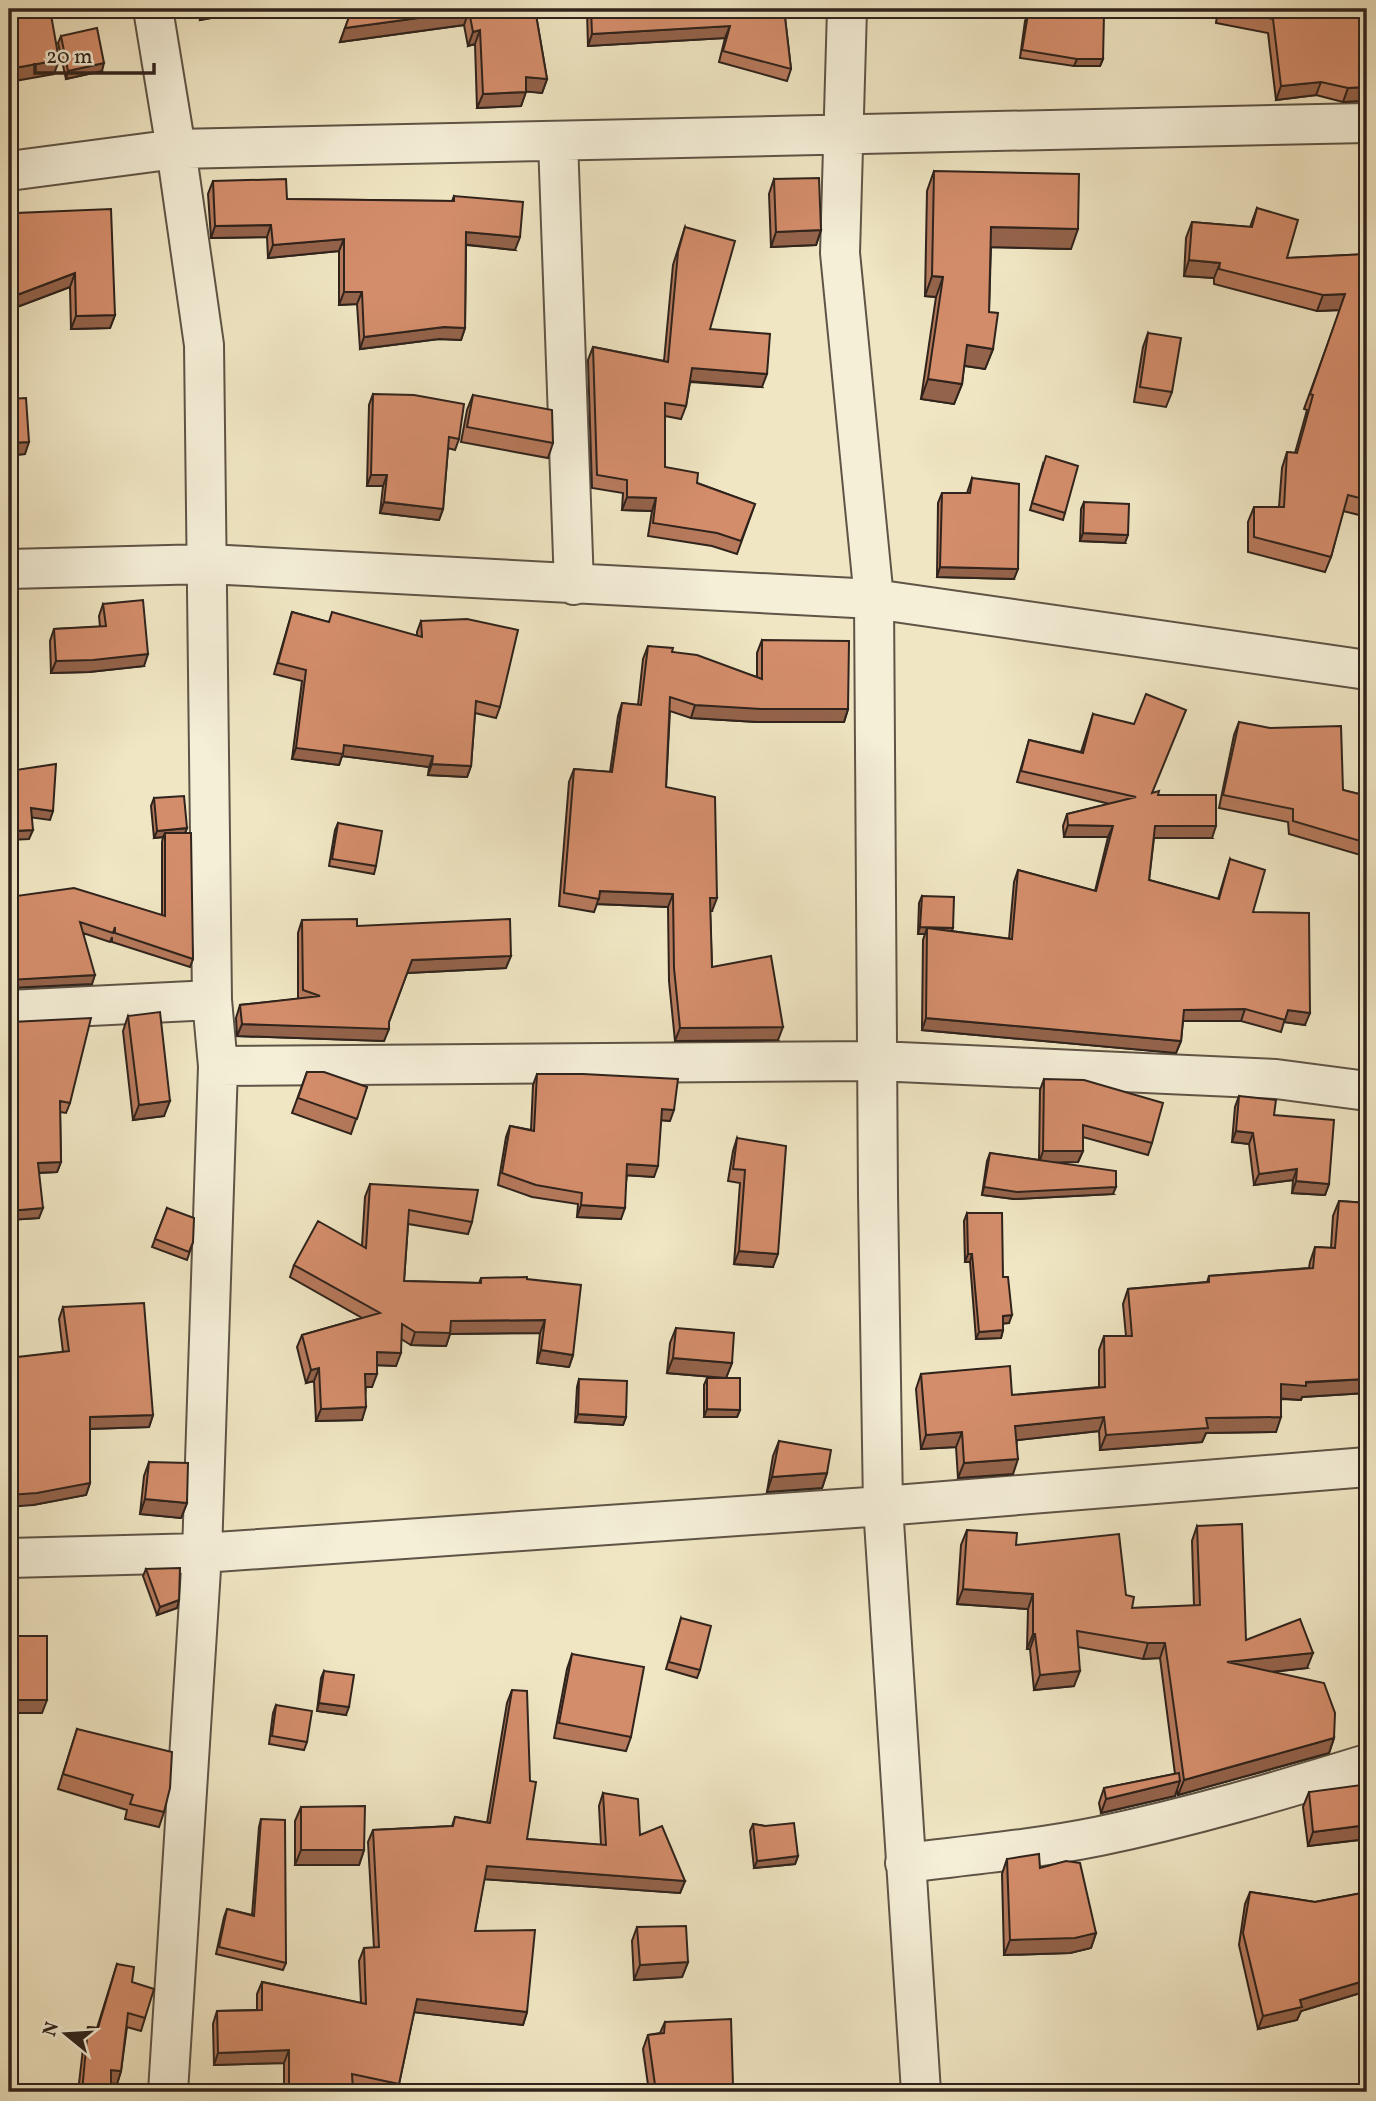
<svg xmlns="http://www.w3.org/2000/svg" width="1376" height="2101" viewBox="0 0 1376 2101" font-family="Vollkorn,serif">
  <rect width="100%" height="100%" fill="#f0e6c3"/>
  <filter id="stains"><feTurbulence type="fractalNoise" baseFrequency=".00286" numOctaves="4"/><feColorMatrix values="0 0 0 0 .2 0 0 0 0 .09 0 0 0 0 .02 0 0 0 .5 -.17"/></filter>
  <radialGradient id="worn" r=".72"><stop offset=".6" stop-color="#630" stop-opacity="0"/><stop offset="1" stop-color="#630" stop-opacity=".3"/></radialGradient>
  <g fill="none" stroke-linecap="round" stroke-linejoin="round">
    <g stroke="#5f5446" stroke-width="42">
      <path id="minor" d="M153,9l23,140 28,196 8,655 6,66 -16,487 -34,539
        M847,9l-7,244 34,346 4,595 5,312 38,586
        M558,141l16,444
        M9,171l167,-22 1191,-26
        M9,569l199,-5 666,35 493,71
        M9,1010l203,-10
        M218,1066l659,-5 399,18 91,12
        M9,1558l193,-5 681,-47 484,-39
        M905,1863c65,-8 131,-14 195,-27 91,-19 179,-45 267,-72"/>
    </g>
    <use href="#minor" stroke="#f5efd8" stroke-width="38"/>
  </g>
  <path fill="#b6795c" stroke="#2f231c" stroke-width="2" d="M198,9h36l-2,5 -32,6z
    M352,9h183l12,70 -5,14 -16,-2 -5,15 -44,2 -2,-64 -7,2 -4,-21 -124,17z
    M587,9h197l7,60 -4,12 -68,-19 6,-24 -137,8 -1,-35z
    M1218,9h149l-7,92 -17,1 -27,-7 -40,5 -8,-67 -52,-10z
    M1028,14l75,45 -3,7h-26l-54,-8 5,-37z
    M61,36l41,35 -36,8 -8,-36z
    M934,171l137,78 -80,-2 -2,65 4,37 -8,20 -21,-3 -2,18 -8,20 -33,-5 15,-102 -11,-1 2,-105z
    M774,179l47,51 -5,15 -45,2 -2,-53z
    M213,181l74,18 165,2 2,-5 61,54 -49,-5 -1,83 -4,12 -22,-1 -79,10 -3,-45 -18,1v-54l-71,7 -1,-21 -56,1 -3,-44z
    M1257,208l30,50 80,-4v263l-24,-6 -12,46 -6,15 -77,-20v-30l6,-15h25l3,-39 5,-16 8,1 12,-43 -3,-1 36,-99 -23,1 -103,-27v-6l-30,-2 2,-38 6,-16 58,5z
    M16,213l99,102 -5,13 -39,1 -1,-42 -61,23v-56l3,-1 -1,-26z
    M685,227l25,102 52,58 -72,-5 -4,24 -5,13 -16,-3v51l32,16 58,21 -18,50 -25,-8 -64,-10 4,-25 -30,-1 1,-17 -31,-5 -4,-128 5,-13 71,14 9,-96z
    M1148,333l24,59 -6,15 -32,-5 9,-55z
    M373,394l86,45 -4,11 -7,-2 -5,61 -4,11 -59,-7 3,-27h-16l2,-81z
    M473,395l80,48 -5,15 -87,-16 6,-32z
    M1043,464l22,49 -2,7 -33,-10z
    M972,478l42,101 -77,-2 1,-74 4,-10h25z
    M1084,502l41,41 -45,-2 1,-32z
    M103,604l41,62 -55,6 -38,1 -1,-32 4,-12 46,-2 -1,-11z
    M292,612l36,10 89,14v-4l4,-11 79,86 -4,11 -21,-5 -4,53 -4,11 -39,-2 1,-8 -87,-11 -3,9 -47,-6 10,-78 -28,-7z
    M762,640l86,69 -4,13h-87l-66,-4 -21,-7 -4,76 46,124h-2l2,56 66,73 -103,1 -6,-60 -1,-74 -71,-3 -3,8 -35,-6 10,-124 5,-13 36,3 8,-56 4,-13 16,2 5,-46 5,-13 24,6 85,25v-24z
    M1093,714l60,79 5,2 54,43h-58l-5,42 69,19 12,-40 23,53 52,113 -21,-3 -3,10 -40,-11h-58l-2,20 -5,12 -254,-23 1,-90 2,-6h-7l1,-31 3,-7 29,35 58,8 5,-57 4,-12 77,21 13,-54h-44l-1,-11 4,-12 43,-10 -93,-22 12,-42 52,12z
    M1239,722l104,68 24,6v61l-78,-23 -1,-12 -69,-14 15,-73z
    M154,798l33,30 -2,5 8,126 -3,8 -78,-25v-5l-2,5 -27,-9 9,51 -83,4v-91l153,18v-73l1,-5 -9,1 -3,-32z
    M338,823l38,43 -2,8 -45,-8 6,-36z
    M302,920l55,6 149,42 -99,5 -18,49 -5,19 -147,-5 -1,-18 4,-13 58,-6v-66z
    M128,1016l36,100 -31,4 -10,-89z
    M12,1022l58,81 -4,10 -6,-1 1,50 -4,10 -18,1v45l-30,2v-189z
    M307,1072l60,15 -16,47 -59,-21z
    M537,1074l133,47 -9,-1 -7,57 -27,-2 -6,44 -44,-2 1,-13 -46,-7 -34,-12 8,-48 4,-11 21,4 2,-45z
    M1044,1079l108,64 -4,12 -65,-18v14l-5,11h-22l57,32 -99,5 -32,-4 5,-34 3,-8 49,7 1,-70z
    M1239,1096l35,19 55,69 -4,11 -33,-2 1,-13 -39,5 -5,-41 -17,-2 3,-35z
    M737,1138l36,129 -39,-3 6,-81 -12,-2 5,-30z
    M370,1184l102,38 -4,12 -60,-10 -4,57 75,2 2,-5 46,1 46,76 -4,12 -32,-4 3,-30 -90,1 -4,12 -35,-1 -10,-6 -5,27 -19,-1 -5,22h-6l-4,33 -46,1 -2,-40 -8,2 -9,-36 5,-12 60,-17 -72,-41 4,-12 68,-20 3,-48z
    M1339,1201l28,2v209l-1,-19 -64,4 -1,3 -20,-1 -5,33 -70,1 -4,9 -102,8 -1,-19 -82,9 -4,34 -55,4 -2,-31 -35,2 -5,-60 5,-15 91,21 87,-8v-37l5,-14h22l-3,-32 5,-15 79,-7 2,-6 100,-8 1,-6 5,-15 16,1 2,-32z
    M167,1208l26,34 -6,18 -35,-13z
    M967,1213l36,64 6,46h-6v7l-2,8 -25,1 -6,-77h-5l-1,-41z
    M63,1307l90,108 -4,12 -59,2v54l-4,12 -53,10 30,-153 -4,-33z
    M676,1328l56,35 -6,15 14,32 -3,7h-33v-32l3,-7h18l-58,-5 3,-30z
    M579,1379l47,38 -3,8 -48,-3 2,-35z
    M779,1441l48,32 -5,15 -55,4 6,-36z
    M149,1462l38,41 -6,15 -41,-4 4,-38z
    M1197,1526l49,114 61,28 -35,4 62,66 -5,15 -151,42 -1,-6 -2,7 -74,17 -2,-10 5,-15 71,-14 -15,-116 -17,1 -65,-12 -4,39 -40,4 -4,-41h-3l1,-40 -71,-5 4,-59 6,-15 49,15 110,50 6,13 62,-2 -2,-65z
    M146,1569l31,39 -20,7 -14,-39z
    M681,1618l19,52 -3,8 -31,-9z
    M572,1654l59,83 -5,14 -72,-13 13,-69z
    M324,1671l22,44 -29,-4 4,-33z
    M512,1690l15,149 74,6 -2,-39 4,-13 37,42 45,46 -5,12 -196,-14 -9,52 52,81 -4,13 -109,-13 -15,72 -3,8h-21l-22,-5 -1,5h-68v-29l-70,2 -1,-41 4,-13 40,-1v-16l5,-12 99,21 -2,-42 5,-13h10l-6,-106 5,-12 79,-4 3,-9 32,6 20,-120z
    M276,1705l31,37 -3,8 -35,-6 4,-31z
    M77,1729l87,83 -5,15 -34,-8 2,-9 -69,-21z
    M1309,1792l58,8v39l-59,7 -5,-39z
    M301,1807l63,43 -5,15h-64v-44z
    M261,1819l25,144 -3,7 -67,-16 8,-37 3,-8 25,6 7,-88z
    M753,1824l12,2 33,30 -3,8 -41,4 -4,-37z
    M1007,1859l33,9 56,65 -5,15 -21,5 -66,2 -2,-81z
    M1250,1892l65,10 52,-10v99l-66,20 -4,9 -39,9 -19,-84 6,-41z
    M637,1927l51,35 -6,15 -48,3 -2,-39z
    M117,1964l15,18 13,36 -4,13 -14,-4 -6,44 -4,13h-6v8h-33l6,-52 4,-13 9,1z
    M665,2022l68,63 6,7h-90l-6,-43 5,-14 12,-2z"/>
  <path fill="#94634b" stroke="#2f231c" stroke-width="2" d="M204,9h30l-2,5 -32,6z
    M469,11l-5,14 -124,17 5,-14z
    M730,26l-5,12 -137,8 4,-12z
    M480,30l-5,14 -7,2 5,-14z
    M1077,59h26l-3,7h-26z
    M59,60l-5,14 -45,8v-13z
    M104,63l-2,8 -36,8 2,-8z
    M526,77l21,2 -5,14 -22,-2z
    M1321,82l-5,13 -40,5 5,-14z
    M1365,87l-5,14 -17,1 5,-14z
    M526,92l-5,14 -44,2 6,-14z
    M271,225l-4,12 -56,1 4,-12z
    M991,227l87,2 -7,20 -87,-2z
    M821,230l-5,15 -45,2 5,-15z
    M466,232l54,5 -5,13 -54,-6z
    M344,239l-5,12 -71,7 5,-13z
    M1189,260l31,3 -6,15 -30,-2z
    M75,273l-5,14 -61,23v-12z
    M932,276l11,1 -7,20 -11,-1z
    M344,292h18l-5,12 -18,1z
    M1345,294l-5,16 -23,1 6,-16z
    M115,315l-5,13 -39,1 5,-13z
    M444,327l21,1 -4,12 -22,-1 -79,10 4,-12z
    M967,345l26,4 -8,20 -25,-4z
    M692,368l75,6 -5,13 -75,-6z
    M928,379l34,5 -8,20 -33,-5z
    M29,442l-4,12 -16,2v-13z
    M371,475h16l-4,11h-16z
    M627,497l29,1 -4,13 -30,-1z
    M384,502l59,7 -4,11 -59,-7z
    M1083,533l45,2 -3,8 -45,-2z
    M940,567l78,2 -4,10 -77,-2z
    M148,654l-4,12 -55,6 -38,1 5,-12z
    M695,705l153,4 -4,13h-87l-66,-4z
    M344,745l89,11 -4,11 -87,-11 -3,9 -47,-6 4,-11z
    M432,764l39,2 -4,11 -39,-2z
    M31,808l22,3 -3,9 -22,-3z
    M1068,825l45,1 -5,11h-44z
    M1155,826h61l-4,12h-61z
    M187,828l-3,8 -19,-3 -2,4 -9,1 3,-7z
    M33,830l-4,9 -19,1 4,-9z
    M600,891l73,3 -5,13 -71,-3z
    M710,898h7l-5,13h-7z
    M920,927l33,1 -3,7 -23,-7 -2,6h-7z
    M511,956l-5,12 -99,5 -21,55 3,1 -5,12 -147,-5 5,-12 144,4 26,-68z
    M95,975l-3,9 -83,4v-8l2,-1z
    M1245,1009l-4,12h-61l4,-11z
    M1288,1010l22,3 -5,12 -21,-3z
    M926,1018l255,23 -5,12 -254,-23z
    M783,1027l-5,13 -103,1 5,-13z
    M170,1101l-6,15 -31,4 6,-15z
    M662,1109l12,1 -4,11 -12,-1z
    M1236,1131l17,2 -4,11 -17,-2z
    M1043,1151h40l-5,11 -39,1z
    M61,1162l-4,10 -23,1 4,-10z
    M627,1164l31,2 -4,11 -31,-2z
    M1297,1169l-4,11 -39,5 5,-11z
    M1296,1181l33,3 -4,11 -33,-2z
    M984,1187h132l-3,7 -99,5 -32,-4z
    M581,1205l44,3 -4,11 -44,-2z
    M43,1208l-4,10 -30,2v-9z
    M739,1251l39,3 -5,13 -39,-3z
    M968,1254h4l-2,8h-5z
    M1012,1315l-3,8 -9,1 3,-8z
    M545,1320l-5,13 -90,1 -4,12 -35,-1 4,-13 36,-11z
    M1003,1330l-2,8 -25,1 3,-7z
    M541,1350l32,5 -4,12 -32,-4z
    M377,1352l24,1 -5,13 -23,-1z
    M673,1358l59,5 -6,15 -59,-5z
    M319,1368l-5,13 -8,2 5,-13z
    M365,1374h12l-5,13h-12z
    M1367,1379l-1,14 -64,4 -1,3 -26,-2 6,-14z
    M366,1407l-4,13 -46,1 5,-12z
    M707,1409l33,1 -3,7h-33z
    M578,1414l48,3 -3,8 -48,-3z
    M153,1415l-4,12 -63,2 4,-12z
    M1104,1417l-5,14 -89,10 5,-15z
    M1281,1417l-5,15 -70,1 -4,9 -102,8 6,-15 100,-17z
    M962,1432l-6,15 -35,2 5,-14z
    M1018,1459l-5,15 -55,4 6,-15z
    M827,1473l-5,15 -55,4 5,-15z
    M90,1483l-4,12 -53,10 -24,2v-12z
    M145,1499l42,4 -6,15 -41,-4z
    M963,1589l70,5 -5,15 -71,-5z
    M179,1600l-2,8 -20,7 3,-8z
    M1033,1634h2l-5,15h-3z
    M1148,1643h17l-5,15 -17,1z
    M1313,1653l-6,15 -85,9 5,-15z
    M1080,1671l-6,15 -40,4 6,-15z
    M9,1700h38l-5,13h-33z
    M319,1703l30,4 -3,8 -29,-4z
    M1334,1738l-5,15 -151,42 6,-15z
    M1180,1781l-5,15 -74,17 5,-14z
    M1367,1825v14l-59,7 5,-14z
    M301,1850h63l-5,15h-64z
    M798,1856l-3,8 -41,4 3,-7z
    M487,1866l198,15 -5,12 -198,-14z
    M1096,1933l-5,15 -21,5 -66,2 6,-15z
    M688,1962l-6,15 -48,3 6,-15z
    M1367,1980v11l-66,20 -4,9 -39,9 5,-13 37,-16z
    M417,1999l110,13 -4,13 -111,-13z
    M289,2050l-5,13 -70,2 4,-12z
    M111,2070l10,1 -4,13 -10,-1z
    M289,2090l64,1 -1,1h-64z"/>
  <path fill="#d48d6b" stroke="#2f231c" stroke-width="2" d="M9,9h41l9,51 -50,9z
    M352,9h183l12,70 -21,-2v15l-43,2 -3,-64 -7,2 -4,-21 -124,17z
    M591,9h193l7,60 -68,-18 7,-25 -138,8z
    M1221,9h146v67l-2,11 -17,1 -27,-6 -40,4 -8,-67z
    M1028,14h76l-1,45h-26l-55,-9z
    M97,28l7,35 -36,8 -7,-35z
    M934,171l145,3 -1,55 -87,-2 -2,85 9,1 -5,36 -26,-4 -5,39 -34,-5 15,-102 -11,-1z
    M819,178l2,52 -45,2 -2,-53z
    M286,179l1,20 167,2v-5l69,6 -3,35 -54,-5 -1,96 -21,-1 -80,10 -2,-45h-18v-53l-71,6 -2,-20 -56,1 -2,-45z
    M1257,208l41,12 -11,38 80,-4v246l-19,-5 -17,62 -77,-20v-30h30l3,-55 10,1 16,-58 -3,-1 35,-100 -22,1 -104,-26 1,-6 -31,-3 3,-38 60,5z
    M111,209l4,106 -39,1 -1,-43 -66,25v-44l8,-3 -1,-38z
    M685,227l50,14 -25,88 60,5 -3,40 -75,-6 -6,38 -21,-3v64l33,6 -1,10 58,21 -14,37 -24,-8 -64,-10 3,-25 -29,-1v-17l-30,-5 -4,-128 75,15 10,-110z
    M1148,333l33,5 -9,54 -32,-5z
    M373,394l41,1 50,9 -5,35 -10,-2 -6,72 -59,-7 3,-27h-16z
    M473,395l79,15 1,33 -86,-16z
    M26,398l3,44 -20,1v-44z
    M1046,456l32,10 -13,47 -33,-10z
    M972,478l47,6 -1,85 -78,-2 2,-74h28z
    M1084,502l45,2 -1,31 -45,-2z
    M143,600l5,54 -55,6 -37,1 -2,-32 52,-3 -3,-22z
    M292,612l37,10 3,-10 90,25 -1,-16 46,-2 51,11 -18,77 -24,-6 -5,65 -39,-2 1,-8 -89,-11 -1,9 -47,-6 10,-78 -28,-7z
    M762,640l87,1 -1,68h-87l-66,-4 -25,-8 -4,90 49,10 2,101h-7l2,69 59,-11 12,71 -103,1 -6,-60 -1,-74 -73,-3 -1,8 -35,-6 10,-124 38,3 10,-69 19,2 7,-59 25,2 -1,4 25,3 65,24z
    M1146,694l40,16 -34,83 7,-2 -1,4h58v31h-61l-6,54 70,19 11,-40 35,11 -12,42 56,1 1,100 -22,-3 -3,10 -40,-11 -61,1 -3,31 -255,-23 1,-90 85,11 6,-69 78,21 17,-65 -45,-1 -1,-11 69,-17 -115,-26 8,-31 54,13 10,-39 41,10z
    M1239,722l31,6 71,-2 2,64 24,6v47l-74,-22v-12l-70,-14z
    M56,764l-3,47 -22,-3 2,22 -19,1 -5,14v-74z
    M184,796l3,32 -30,3 -3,-33z
    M338,823l44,8 -6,35 -44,-7z
    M165,833h26l2,126 -78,-26v-6l-2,6 -33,-11 15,53 -86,5v-83l65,-9 91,28z
    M922,896l32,1 -1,31 -33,-1z
    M357,919v7l153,-7 1,37 -99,4 -23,62v7l-147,-5 -2,-19 80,-9 -17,-6 -1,-70z
    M160,1012l10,89 -31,4 -11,-89z
    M91,1018l-21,85 -10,-2 1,61 -23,1 5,45 -34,3v-152h3v-37z
    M307,1072h17l43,15 -10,32 -59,-21z
    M537,1074h46l95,5 -4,31 -12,-1 -4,57 -31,-2 -2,44 -44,-3 1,-12 -46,-8 -34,-12 8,-47 24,5z
    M1044,1079l40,1 79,23 -11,40 -69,-18v26h-40z
    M1239,1096l37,4 -2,15 60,5 -5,64 -33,-3 1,-12 -38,5 -6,-41 -17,-2z
    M737,1138l49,8 -8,108 -39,-3 6,-81 -12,-1z
    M990,1153l126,18v16l-99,5 -33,-5z
    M370,1184l108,6 -6,32 -63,-12 -5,71 77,2v-5l46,-1v2l54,6 -8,70 -32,-5 4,-30 -94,1 -1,12 -35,-1 -13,-8 -1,29 -24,-1v22h-12l1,33 -45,2 -2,-41 -8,2 -9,-35 78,-22 -86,-48 24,-44 48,27z
    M1339,1201l28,2v176l-61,3v4l-25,-2v33l-75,1 2,10 -102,7 -2,-18 -89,9 3,33 -54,4 -2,-31 -36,3 -5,-61 89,-8 2,29 93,-8 -1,-51h28l-4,-47 81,-7v-6l104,-8 2,-21 20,1z
    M167,1208l27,10 -1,24 -4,10 -34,-13z
    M967,1213h35l1,64h5l4,38 -9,1v14l-24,2 -7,-78h-4z
    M144,1303l9,112 -63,2v66l-53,10 -28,2v-137l60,-7 -6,-44z
    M676,1328l58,5 -2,30 -59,-5z
    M707,1378h33v32l-33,-1z
    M579,1379l48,2 -1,36 -48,-3z
    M779,1441l52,9 -4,23 -55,4z
    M149,1462l39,1 -1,40 -42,-4z
    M1242,1524l4,116 54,-21 13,34 -86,9 97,21 11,30 -1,25 -150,42 -19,-137h-17l-71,-12 3,40 -40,4 -5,-41h-2v-40l-70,-5 4,-59 50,3 -1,12 103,-11 7,61 8,2 -2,11 68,-3 -3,-79z
    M180,1568l-1,32 -19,7 -14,-38z
    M681,1618l30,8 -11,44 -31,-8z
    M9,1636h38v64h-38z
    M572,1654l72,13 -13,70 -72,-14z
    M324,1671l30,4 -5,32 -30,-4z
    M512,1690l15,1 3,90 6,1 -9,57 79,6 -3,-52 35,6 2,36 22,-9 23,55 -198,-15 -12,65 60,-1 -8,82 -110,-13 -18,85 -47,-10 1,17 -64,-1v-40l-71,3 -1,-42 45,-1v-28l104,22 -2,-56 15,-1 -6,-117 80,-4 2,-9 35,6z
    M276,1705l36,6 -5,31 -35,-6z
    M77,1729l95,23 -2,36 -6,24 -34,-8 3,-9 -70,-21z
    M1179,1773l1,8 -74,18 -2,-11z
    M1361,1785l6,15v25l-54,7 -4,-40z
    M365,1806l-1,44h-63v-43z
    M261,1819l24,1 1,143 -67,-16 8,-38 27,7z
    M794,1823l4,33 -41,5 -4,-37 12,2z
    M1039,1854l1,14 26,-7 14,2 16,70 -21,5 -65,2 -3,-81z
    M1250,1892l65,10 52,-10v88l-67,20 2,7 -39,9 -20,-83z
    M686,1926l2,36 -48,3 -3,-38z
    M117,1964l17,3 -2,15 22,7 -9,29 -17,-5 -7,58 -10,-1v22h-29l6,-65 10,1z
    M731,2019l2,66h5l1,7h-83l-8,-57 16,-2 1,-11z
    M9,2048h7l-3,44h-4z"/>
  <rect width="1376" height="2101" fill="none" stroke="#f0e6c3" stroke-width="35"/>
  <rect x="10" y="10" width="1355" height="2080" fill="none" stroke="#2f231c" stroke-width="3.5"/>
  <rect x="18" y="18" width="1341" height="2066" fill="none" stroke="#2f231c" stroke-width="2"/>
  <g transform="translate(66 2034) rotate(288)" stroke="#f5efd8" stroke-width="5" paint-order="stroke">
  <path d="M0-5L12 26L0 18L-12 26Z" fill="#2f231c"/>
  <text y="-10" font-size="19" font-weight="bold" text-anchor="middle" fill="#2f231c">N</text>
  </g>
  <path d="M35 63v10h119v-10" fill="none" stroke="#2f231c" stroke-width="3.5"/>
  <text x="46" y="63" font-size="21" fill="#2f231c" stroke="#f5efd8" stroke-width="5" paint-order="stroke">20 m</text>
  <rect width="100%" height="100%" filter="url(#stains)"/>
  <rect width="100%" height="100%" fill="url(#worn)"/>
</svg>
